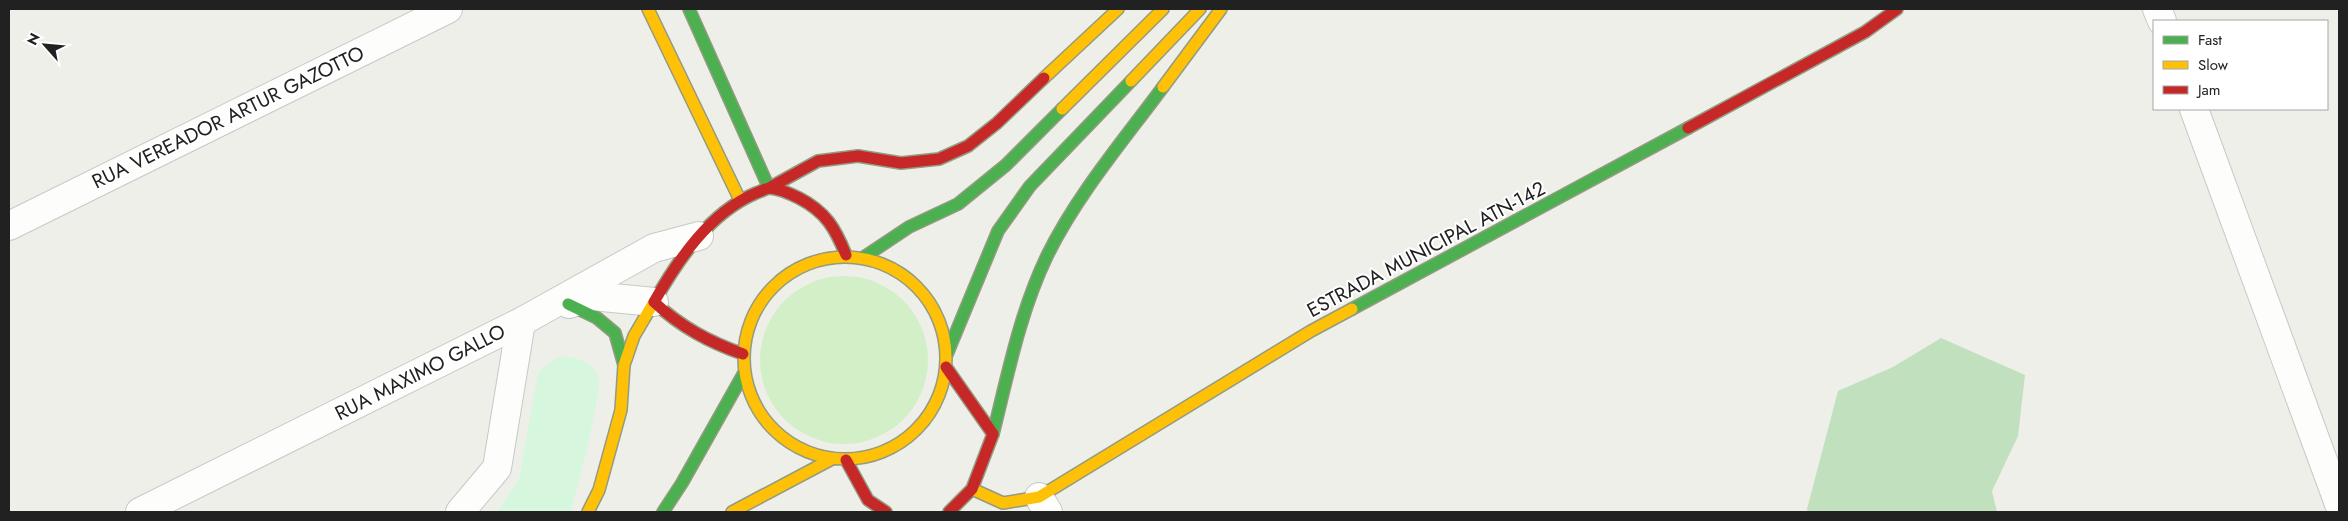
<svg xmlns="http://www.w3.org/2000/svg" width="2348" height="521" viewBox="0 0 2348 521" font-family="Jost,sans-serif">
  <rect width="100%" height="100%" fill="#efefea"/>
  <path fill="#d3efc7" d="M760 360a84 84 0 1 1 168 0a84 84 0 1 1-168 0Z"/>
  <path fill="#c1e0bd" d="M1941,338l84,37 -7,61 -26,55 5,21h-189l-1,-3 31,-118 55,-24z"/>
  <path fill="#d6f7de" d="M564,356c15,2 28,6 34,21 5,15 -21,110 -26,132l-2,3h-73l22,-33 19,-106 16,-14z"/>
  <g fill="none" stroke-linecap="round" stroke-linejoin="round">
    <g stroke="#c8c8c6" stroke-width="30">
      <path id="street" d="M2157,9l5,12
        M2194,109l145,395
        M9,226l439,-217
        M569,304l23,-8 62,6
        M1039,497l9,15
        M140,512l381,-190 133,-74 45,-12
        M460,512l37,-44 24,-146"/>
    </g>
    <g stroke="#939b80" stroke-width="14">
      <path id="fast" d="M689,9l80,179
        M864,257l45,-30 49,-23 48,-39 56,-56
        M568,304l29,14 18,15 9,32
        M1352,309l336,-181
        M947,354l51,-123 32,-45 101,-105
        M993,434c15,-60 27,-122 54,-178 30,-61 76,-115 116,-169
        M663,512l19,-29 62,-110"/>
    </g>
    <g stroke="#939b80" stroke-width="14">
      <path id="slow" d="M648,9l92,191
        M1044,78l74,-69
        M1131,81l69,-72
        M1163,87l58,-78
        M1062,109l101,-100
        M744 358a101 101 0 1 1 202 0a101 101 0 1 1-202 0Z
        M972,489l31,14 36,-6 272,-166 41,-22
        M588,512l11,-22 22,-80 3,-45 10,-29 20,-34
        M732,512l100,-53"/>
    </g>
    <g stroke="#939b80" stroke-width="14">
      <path id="jam" d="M1688,128l177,-96 32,-23
        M769,188l49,-27 40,-5 43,7 38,-4 29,-13 29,-23 47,-45
        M743,354c-34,-12 -62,-27 -89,-52 24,-42 55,-89 102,-109 4,-1 10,-5 14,-5 10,1 21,6 29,10 27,14 36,30 47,57
        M946,367l47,67 -21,55 -23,23
        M846,460l22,40 18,12"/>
    </g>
    <use href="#street" stroke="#fdfdfc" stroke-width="28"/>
    <use href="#fast" stroke="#4caf50" stroke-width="11"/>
    <use href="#slow" stroke="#ffc107" stroke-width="11"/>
    <use href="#jam" stroke="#c62828" stroke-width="11"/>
  </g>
  <g text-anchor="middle" stroke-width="4" stroke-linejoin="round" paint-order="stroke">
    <g font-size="20" fill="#212121" stroke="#fff">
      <text transform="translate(228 117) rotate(-26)" y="7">RUA VEREADOR ARTUR GAZOTTO</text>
      <text transform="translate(1426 249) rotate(-28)" y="7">ESTRADA MUNICIPAL ATN-142</text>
      <text transform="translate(420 372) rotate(-27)" y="7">RUA MAXIMO GALLO</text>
    </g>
  </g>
  <rect width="2348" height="521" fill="none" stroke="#212121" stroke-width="20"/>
  <rect x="2153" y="20" width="175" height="90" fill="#ffffff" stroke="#a6a6a6"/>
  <rect x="2163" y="36" width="25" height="8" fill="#4caf50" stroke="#a6a6a6"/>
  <text x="2198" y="45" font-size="15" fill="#212121">Fast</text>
  <rect x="2163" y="61" width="25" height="8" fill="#ffc107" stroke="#a6a6a6"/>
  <text x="2198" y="70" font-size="15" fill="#212121">Slow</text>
  <rect x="2163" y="86" width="25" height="8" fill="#c62828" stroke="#a6a6a6"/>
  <text x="2198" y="95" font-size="15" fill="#212121">Jam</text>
  <g transform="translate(45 45) rotate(297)" stroke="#ffffff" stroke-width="4" paint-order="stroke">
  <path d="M0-4L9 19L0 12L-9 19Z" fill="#212121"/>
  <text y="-8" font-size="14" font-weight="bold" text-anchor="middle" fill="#212121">N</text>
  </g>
</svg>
